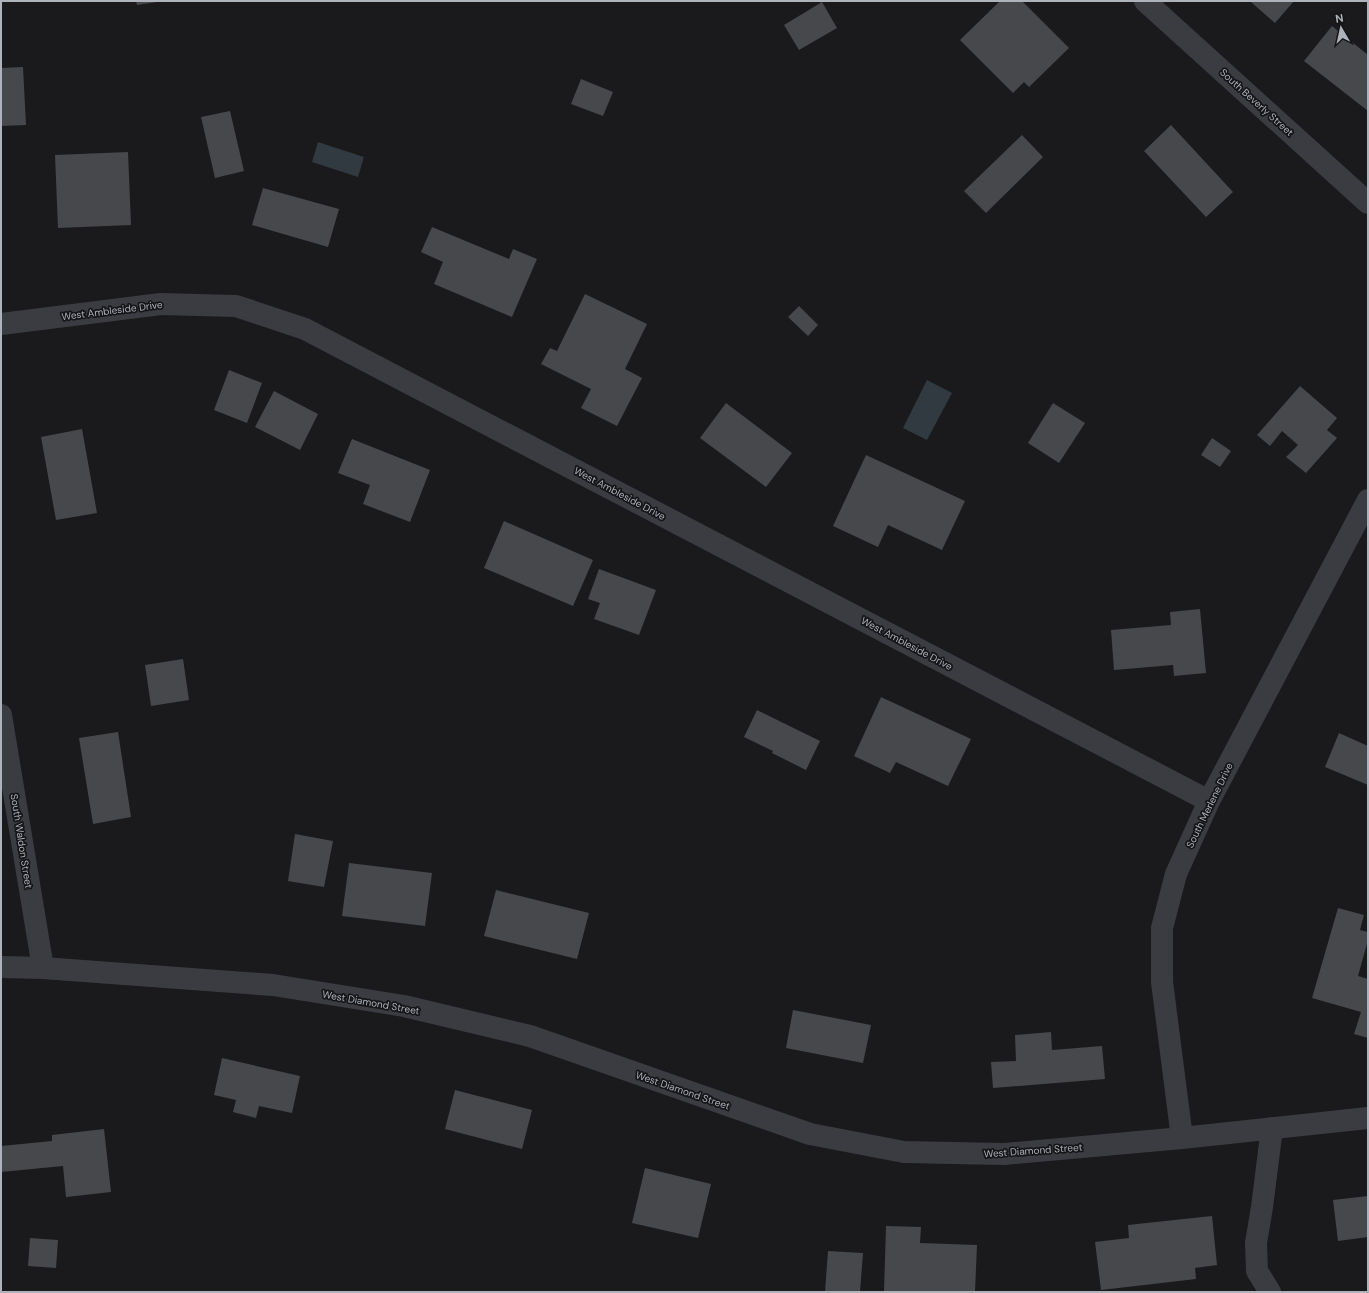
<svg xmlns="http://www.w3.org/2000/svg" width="1369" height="1293" viewBox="0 0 1369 1293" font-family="'DM Sans',sans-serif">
  <rect width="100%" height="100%" fill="#1a1a1c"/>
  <path fill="#303a40" d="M318,142l46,15 -6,20 -46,-15z
    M927,380l25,13 -25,47 -24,-12z"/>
  <path fill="#47484c" d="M136,1h21v1l-20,3z
    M1000,1h22l47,47 -40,39 -5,-5 -11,11 -53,-53z
    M1252,1h42l-19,22 -24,-21z
    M822,2l15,26 -38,22 -15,-25z
    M1332,26l36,29v56l-64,-50z
    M23,67l3,58 -25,1v-58z
    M581,79l32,13 -10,24 -32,-12z
    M230,111l14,60 -29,7 -14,-61z
    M1171,125l62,67 -27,25 -62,-66z
    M1022,135l21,22 -57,56 -22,-22z
    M128,152l3,73 -73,3 -3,-73z
    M263,188l76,21 -11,38 -76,-22z
    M432,227l77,32 4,-10 24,10 -25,58 -78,-33 9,-22 -22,-10z
    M585,294l62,30 -22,45 17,9 -25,48 -36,-18 10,-19 -50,-25 9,-16 7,3z
    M799,306l19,19 -10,11 -20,-19z
    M229,370l33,13 -15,40 -33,-13z
    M1300,386l37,32 -10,12 10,8 -31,35 -20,-16 12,-12 -16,-14 -12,15 -13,-11z
    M274,391l44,23 -18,36 -45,-23z
    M726,403l66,50 -26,34 -66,-49z
    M1053,403l32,20 -26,40 -31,-20z
    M82,429l15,84 -41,7 -15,-83z
    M1212,438l19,13 -11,16 -19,-12z
    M352,439l78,31 -20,52 -47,-18 7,-19 -32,-12z
    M866,455l99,46 -23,49 -54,-25 -10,22 -45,-21z
    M504,521l89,39 -20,46 -89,-38z
    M599,569l57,21 -17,45 -45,-16 6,-16 -12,-4z
    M1200,609l6,64 -32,3 -1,-11 -59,5 -3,-40 60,-5 -1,-13z
    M183,659l6,41 -38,6 -6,-41z
    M881,697l90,42 -23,47 -52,-24 -6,11 -36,-17z
    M757,710l63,31 -14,29 -34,-17 1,-2 -29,-14z
    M118,732l13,85 -38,7 -14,-86z
    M1339,733l29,13v39l-43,-18z
    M295,834l38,7 -9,46 -36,-6z
    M349,863l83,10 -7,53 -83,-10z
    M496,890l93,23 -12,46 -93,-23z
    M1338,908l26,7 -4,15 8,2v8l-10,36 10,3v59l-14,-4 7,-22 -49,-14z
    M793,1010l78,15 -8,38 -77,-15z
    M1051,1032l1,18 50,-4 3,33 -112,9 -2,-26 25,-1 -1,-26z
    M222,1058l78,18 -8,37 -33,-7 -3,12 -23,-6 3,-12 -22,-5z
    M455,1090l77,20 -10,39 -77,-20z
    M104,1129l7,63 -45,5 -3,-31 -62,6v-26l51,-5v-6z
    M645,1168l66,16 -13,54 -66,-15z
    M1368,1196v41l-30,4 -5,-41z
    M1212,1216l5,49 -22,3 1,11 -95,11 -6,-48 34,-4 -1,-13z
    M886,1226l35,1 -1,16 57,2 -2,47h-91z
    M30,1238l28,2 -2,28 -28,-2z
    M828,1251l35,2 -3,39h-35z"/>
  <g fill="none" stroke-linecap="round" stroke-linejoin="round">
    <path stroke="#3b3c41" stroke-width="22" d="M1145,1l223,202
      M1,324l160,-20 75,2 69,23 904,472
      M1,715l42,253
      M1,967l42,1 230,17 131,21 126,30 280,98 94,18 100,2 178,-16 186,-20
      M1182,1138l-20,-156v-54l14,-54 33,-73 159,-301
      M1270,1292l-13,-21 -1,-28 6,-36 10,-79"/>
  </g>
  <g text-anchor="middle" stroke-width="3.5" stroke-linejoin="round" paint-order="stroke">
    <g font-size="10" fill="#adb2bb" stroke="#151517">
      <text transform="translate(1257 102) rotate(42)" y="4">South Beverly Street</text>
      <text transform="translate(112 310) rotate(-7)" y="4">West Ambleside Drive</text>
      <text transform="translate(620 493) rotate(28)" y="4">West Ambleside Drive</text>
      <text transform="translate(907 643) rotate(28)" y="4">West Ambleside Drive</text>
      <text transform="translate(1209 805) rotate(-64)" y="4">South Merlene Drive</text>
      <text transform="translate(22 841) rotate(81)" y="4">South Waldon Street</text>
      <text transform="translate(371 1002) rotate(10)" y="4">West Diamond Street</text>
      <text transform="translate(683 1090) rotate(19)" y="4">West Diamond Street</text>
      <text transform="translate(1033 1150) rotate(-4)" y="4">West Diamond Street</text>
    </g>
  </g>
  <rect width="1369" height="1293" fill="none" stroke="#adb2bb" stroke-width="4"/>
  <g transform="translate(1341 28) rotate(351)" stroke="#151517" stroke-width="3" paint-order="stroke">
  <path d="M0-3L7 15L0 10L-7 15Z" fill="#adb2bb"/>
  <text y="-6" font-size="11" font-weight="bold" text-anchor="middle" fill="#adb2bb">N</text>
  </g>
</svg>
